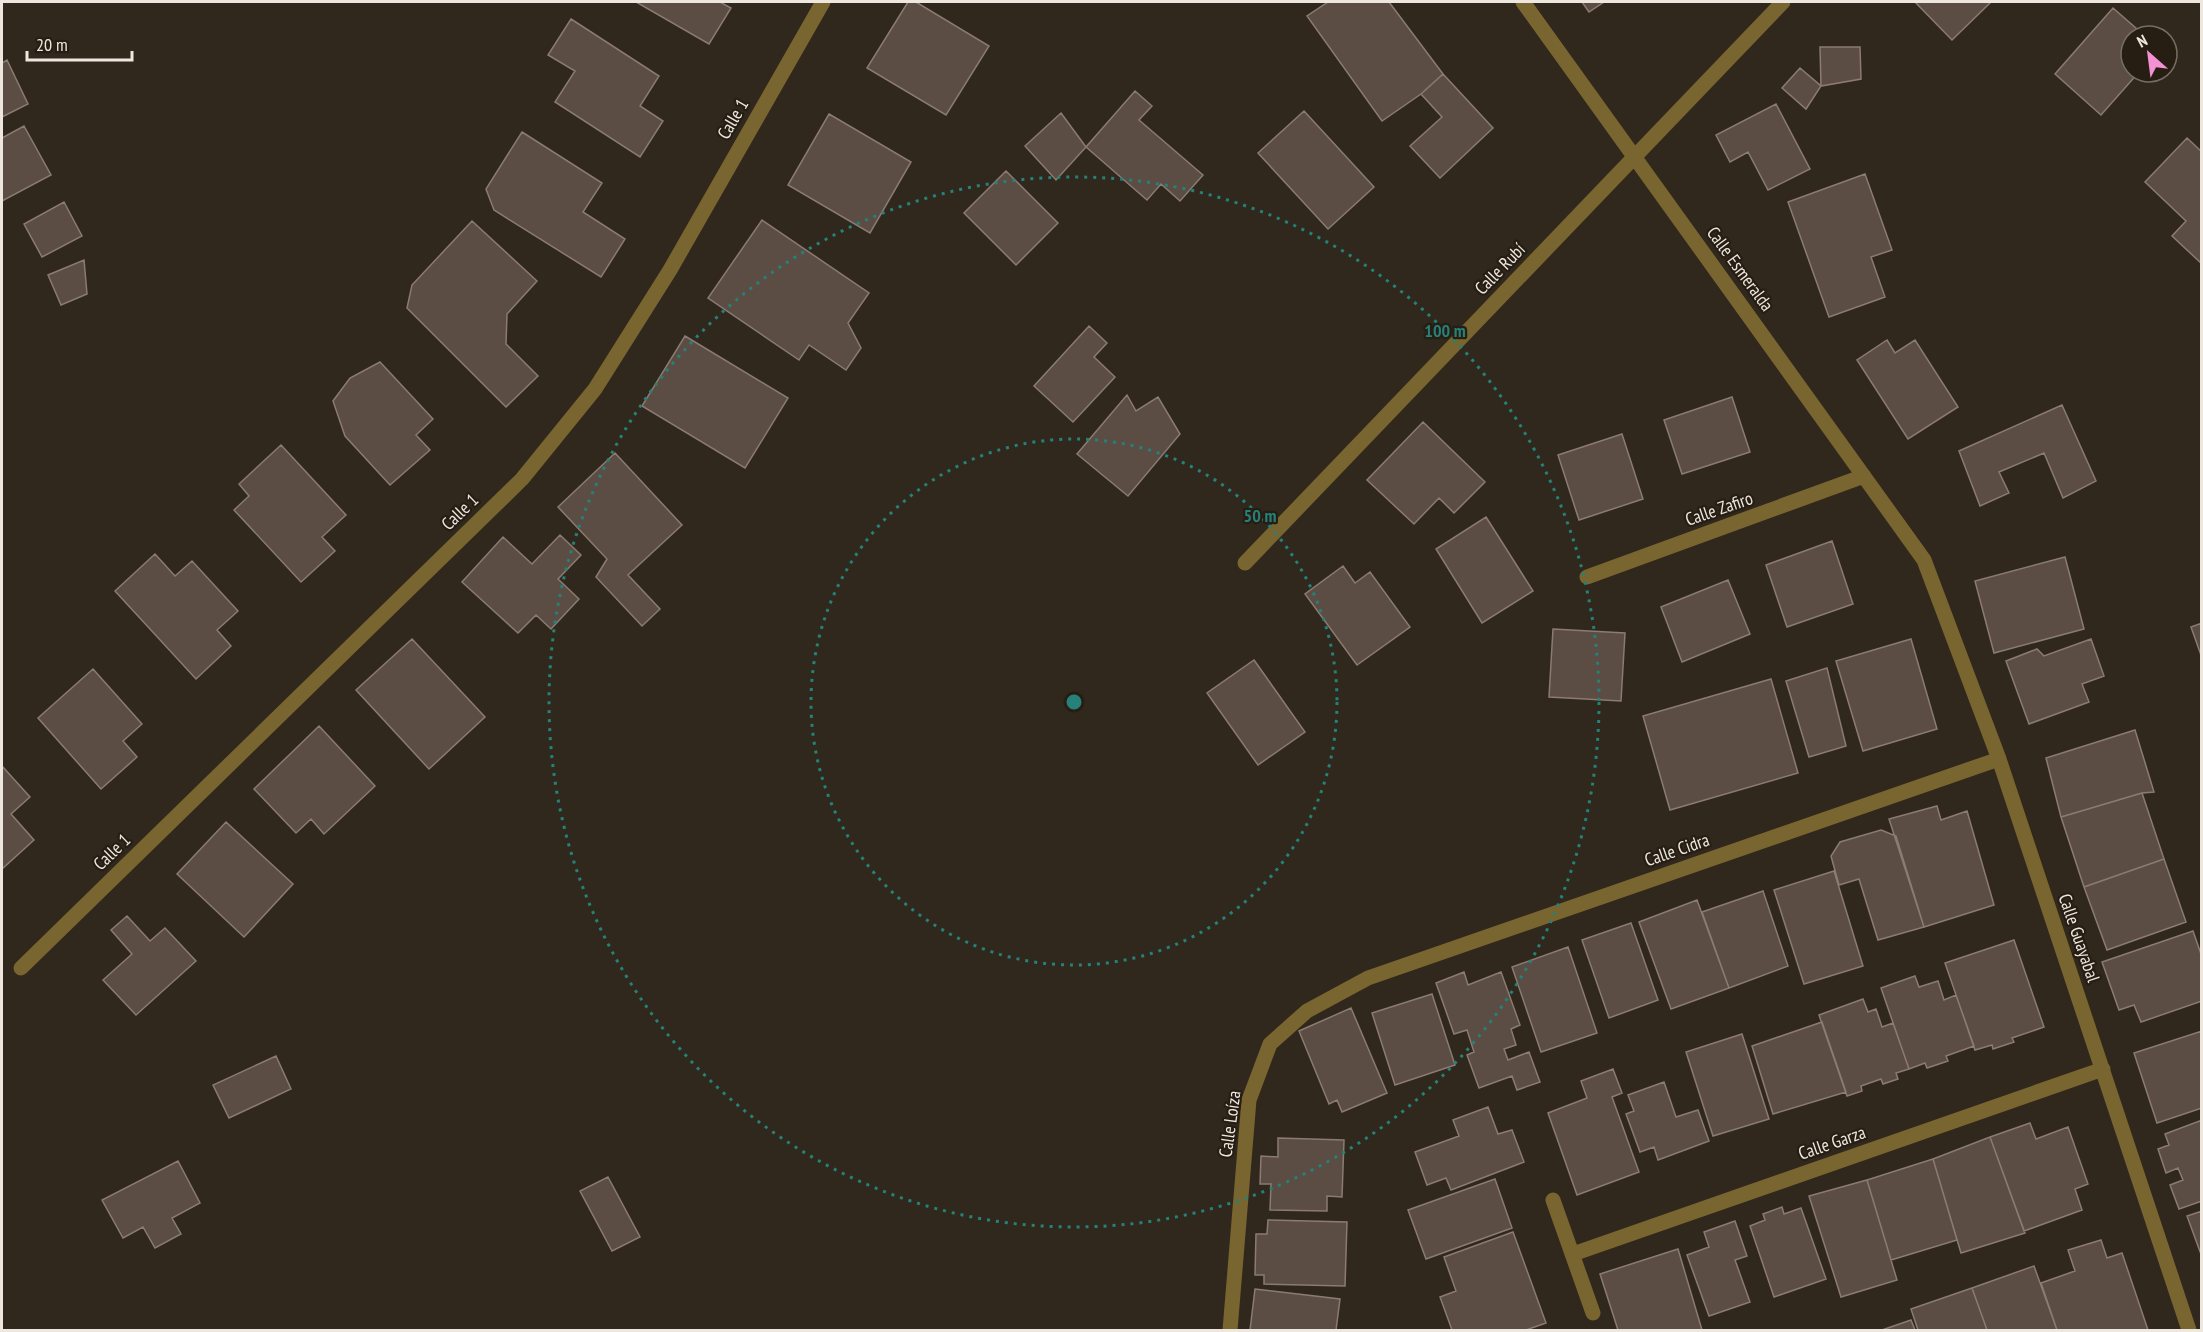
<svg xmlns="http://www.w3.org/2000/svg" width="2203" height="1332" viewBox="0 0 2203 1332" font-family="'PT Sans Narrow',sans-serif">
  <rect width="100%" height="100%" fill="#31281d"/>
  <path fill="#5b4d44" stroke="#8b7b72" stroke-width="1.5" d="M636,2h84l11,6 -22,36z
    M908,2h8l73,44 -43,69 -79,-47z
    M1328,2h61l54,72 -22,20 -39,27 -75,-105z
    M1582,2h22l-15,10z
    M1915,2h76l-39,38z
    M2113,8l32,28h-14v36h8l-38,43 -46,-41z
    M571,19l88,57 -19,30 23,15 -23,36 -85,-55 20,-31 -27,-16z
    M1820,47h40l1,32 -40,7z
    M7,60l21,44 -26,13v-54z
    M1800,68l21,18 -15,23 -24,-21z
    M1443,74l50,54 -53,50 -30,-32 32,-29 -21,-23z
    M1135,91l17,15 -13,14 64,55 -23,26 -19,-17 -14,16 -61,-53z
    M1776,104l34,65 -42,21 -20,-38 -18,10 -14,-27z
    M1304,111l70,76 -46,42 -70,-76z
    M1061,113l25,34 -30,33 -31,-34z
    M829,114l82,48 -41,71 -82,-48z
    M24,126l27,49 -49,26v-63z
    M522,132l80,51 -19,29 42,27 -24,38 -107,-67 -8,-21z
    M2187,138l15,14v112l-30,-28 14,-15 -41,-39z
    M1006,171l52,52 -42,42 -52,-52z
    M1865,174l27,76 -21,7 14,40 -56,20 -41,-115z
    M64,202l18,34 -40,21 -18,-33z
    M762,220l107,73 -21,30 13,25 -15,22 -37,-25 -10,15 -91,-62z
    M472,221l65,60 -30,33 -1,30 32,32 -32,31 -99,-99 5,-23z
    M84,260l3,34 -26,11 -13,-30z
    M1089,326l18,17 -13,14 21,20 -42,45 -39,-36z
    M685,336l103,62 -43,70 -103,-62z
    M1887,340l8,13 20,-13 43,67 -50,32 -51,-79z
    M380,362l53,57 -17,16 14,15 -40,35 -45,-49 -12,-35 17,-23z
    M1127,395l9,16 22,-14 22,37 -52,62 -51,-42z
    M1732,397l18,55 -68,22 -18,-54z
    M2062,405l34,76 -33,17 -19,-45 -45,19 10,21 -29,13 -21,-55z
    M1423,422l62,60 -31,31 -15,-15 -25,26 -47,-44z
    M1622,434l21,65 -64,21 -21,-65z
    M281,445l65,70 -24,22 13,14 -34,31 -67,-72 15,-14 -10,-12z
    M615,453l67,72 -54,50 32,34 -18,17 -46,-49 11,-18 -49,-52z
    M1486,517l47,74 -51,32 -46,-74z
    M560,535l21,20 -23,24 21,20 -28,30 -15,-14 -18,18 -56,-51 41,-45 29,27z
    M1832,541l21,63 -66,23 -21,-62z
    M155,554l20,22 17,-15 46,50 -21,19 14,16 -35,33 -81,-88z
    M2065,557l19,72 -90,24 -19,-72z
    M1343,566l12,17 15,-11 40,55 -53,38 -52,-71z
    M1728,580l22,54 -68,28 -21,-55z
    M2202,623v35l-11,-31z
    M1553,629l72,4 -4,68 -72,-4z
    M412,639l73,78 -56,52 -73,-79z
    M1911,639l26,90 -74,22 -27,-90z
    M2091,639l13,37 -22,8 7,18 -60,22 -23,-63 31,-12 7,7z
    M1254,660l51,72 -47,33 -51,-72z
    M1827,668l19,78 -37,11 -23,-76z
    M93,669l49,55 -19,17 14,16 -36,32 -63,-71z
    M1771,679l27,94 -128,37 -27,-94z
    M319,726l56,60 -51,48 -13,-15 -15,14 -42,-44z
    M2135,730l19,62 -12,1 -81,24 -15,-59z
    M2,766l28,31 -19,17 23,26 -32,29z
    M2142,793l22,66 -80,28 -23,-70z
    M1937,806l4,14 26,-9 27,94 -70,22 -35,-108z
    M226,822l67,62 -49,53 -67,-63z
    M1881,830l15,6 28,91 -46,13 -19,-61 -20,6 -8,-29 9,-14z
    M2164,859l22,63 -79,28 -23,-63z
    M1834,871l29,95 -59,18 -30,-94z
    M1763,891l25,75 -59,22 -27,-76z
    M1697,900l32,88 -58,21 -32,-87z
    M127,916l23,25 15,-13 31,33 -60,54 -33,-35 29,-26 -21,-24z
    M1631,923l27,77 -49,18 -27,-78z
    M2193,931l9,26v44l-61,21 -7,-17 -15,5 -17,-48z
    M2014,940l30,87 -32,11 2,4 -21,7 -1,-4 -17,5 -30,-87z
    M1568,947l29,86 -56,19 -29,-85z
    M1464,972l4,13 33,-13 19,53 -9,4 5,16 -12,4 4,11 21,-8 11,30 -23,8 -5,-14 -33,12 -12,-33 7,-3 -7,-22 -13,4 -18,-51z
    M1915,976l4,11 19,-6 6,19 12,-5 18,51 -28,10 2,5 -21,7 -2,-5 -16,6 -28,-81z
    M1432,994l23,71 -60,20 -23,-72z
    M1863,999l5,13 8,-3 6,18 11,-4 16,46 -13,4 2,6 -15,5 -2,-5 -20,7 1,5 -15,5 -28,-81z
    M1351,1008l36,85 -45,19 -5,-12 -8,4 -30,-73z
    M1822,1022l24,70 -73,22 -21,-68z
    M2202,1031v77l-45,15 -23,-70z
    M1742,1034l27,85 -56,17 -27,-84z
    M276,1056l15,33 -62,29 -16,-33z
    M1613,1069l9,24 -10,4 27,75 -62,23 -29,-82 39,-15 -6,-17z
    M1664,1082l12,35 22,-7 11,31 -51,19 -4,-13 -14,5 -14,-38 8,-3 -6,-16z
    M1488,1107l10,27 14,-4 12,32 -73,28 -5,-12 -19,7 -12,-33 44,-16 -6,-16z
    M2202,1120v81l-23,8 -9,-24 13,-5 -5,-12 -12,5 -8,-24 11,-4 -4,-11z
    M2030,1123l6,16 32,-12 20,57 -13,5 7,21 -58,21 -34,-94z
    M1990,1137l35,96 -64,20 -28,-94z
    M1278,1138l66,2 -2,57 -15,-1v15l-57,-1 1,-26h-11l1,-28 17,1z
    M1933,1159l24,81 -66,20 -24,-80z
    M178,1161l22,42 -28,15 9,16 -26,14 -12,-21 -20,11 -21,-38z
    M608,1177l32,60 -28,14 -32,-60z
    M1495,1179l17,49 -86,31 -18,-49z
    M1867,1180l30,100 -56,17 -32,-101z
    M1782,1207l2,7 17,-6 25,71 -52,18 -24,-71 15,-6 -2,-6z
    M2202,1211v46l-15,-41z
    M1268,1220l79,2 -2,64 -81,-2v-9h-9l1,-41h11z
    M1735,1221l12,35 -12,4 15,42 -41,14 -22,-61 22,-8 -5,-15z
    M1513,1232l33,91 -20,7h-74l-12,-33 16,-6 -12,-34z
    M2101,1240l6,18 15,-5 26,77h-91l-16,-47 34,-12 -7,-21z
    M1678,1249l24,81h-84l-18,-56z
    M2034,1266l23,64h-70l-15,-42z
    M1972,1288l15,42h-69l-7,-21z
    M1255,1289l85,10 -4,31h-86z
    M1911,1320l4,10h-33z"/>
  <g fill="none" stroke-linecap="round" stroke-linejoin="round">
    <path stroke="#79652f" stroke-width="15" d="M1523,2l401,558 75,199 190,571
      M1245,563l538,-561
      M1587,577l277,-101
      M21,968l501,-489 73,-90 75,-119 153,-268
      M1553,1200l40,113
      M1573,1254l530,-185
      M1230,1330l19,-230 21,-56 37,-33 61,-33 631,-219"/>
  </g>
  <g fill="none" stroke="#258179" stroke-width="3" stroke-dasharray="3 6">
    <circle cx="1074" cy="702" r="263"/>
    <circle cx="1074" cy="702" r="525"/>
  </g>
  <g text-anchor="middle" stroke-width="4.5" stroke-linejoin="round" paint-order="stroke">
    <g font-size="18" fill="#ede7e0" stroke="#271e13">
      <text transform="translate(733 119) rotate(-60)" y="6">Calle 1</text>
      <text transform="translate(1500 269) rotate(-46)" y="6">Calle Rubí</text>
      <text transform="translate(1740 269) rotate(54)" y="6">Calle Esmeralda</text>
      <text transform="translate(1719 509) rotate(-19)" y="6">Calle Zafiro</text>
      <text transform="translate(460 512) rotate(-44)" y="6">Calle 1</text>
      <text transform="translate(1677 850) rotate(-19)" y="6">Calle Cidra</text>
      <text transform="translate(112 852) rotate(-44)" y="6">Calle 1</text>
      <text transform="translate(2079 938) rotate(71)" y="6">Calle Guayabal</text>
      <text transform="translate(1230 1124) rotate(-82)" y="6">Calle Loíza</text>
      <text transform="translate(1832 1143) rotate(-19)" y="6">Calle Garza</text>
    </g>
  </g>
  <circle cx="1074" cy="702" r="9" fill="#258179" stroke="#271e13" stroke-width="3"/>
  <g font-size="18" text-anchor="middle" font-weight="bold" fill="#258179" stroke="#271e13" stroke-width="4.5" stroke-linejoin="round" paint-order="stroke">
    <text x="1445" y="337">100 m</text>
    <text x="1260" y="522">50 m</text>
  </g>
  <rect width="2203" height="1332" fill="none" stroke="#ede7e0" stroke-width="6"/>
  <g transform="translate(2149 54) rotate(332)"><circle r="28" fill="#271e13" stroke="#766e65" stroke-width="1.5"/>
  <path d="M0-4.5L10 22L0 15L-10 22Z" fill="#f491d4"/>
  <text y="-9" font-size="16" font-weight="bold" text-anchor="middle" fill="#ede7e0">N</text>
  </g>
  <path d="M27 51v9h105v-9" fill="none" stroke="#ede7e0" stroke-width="3"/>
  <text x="36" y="51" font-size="18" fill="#ede7e0" stroke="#271e13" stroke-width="4.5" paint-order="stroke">20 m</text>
</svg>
